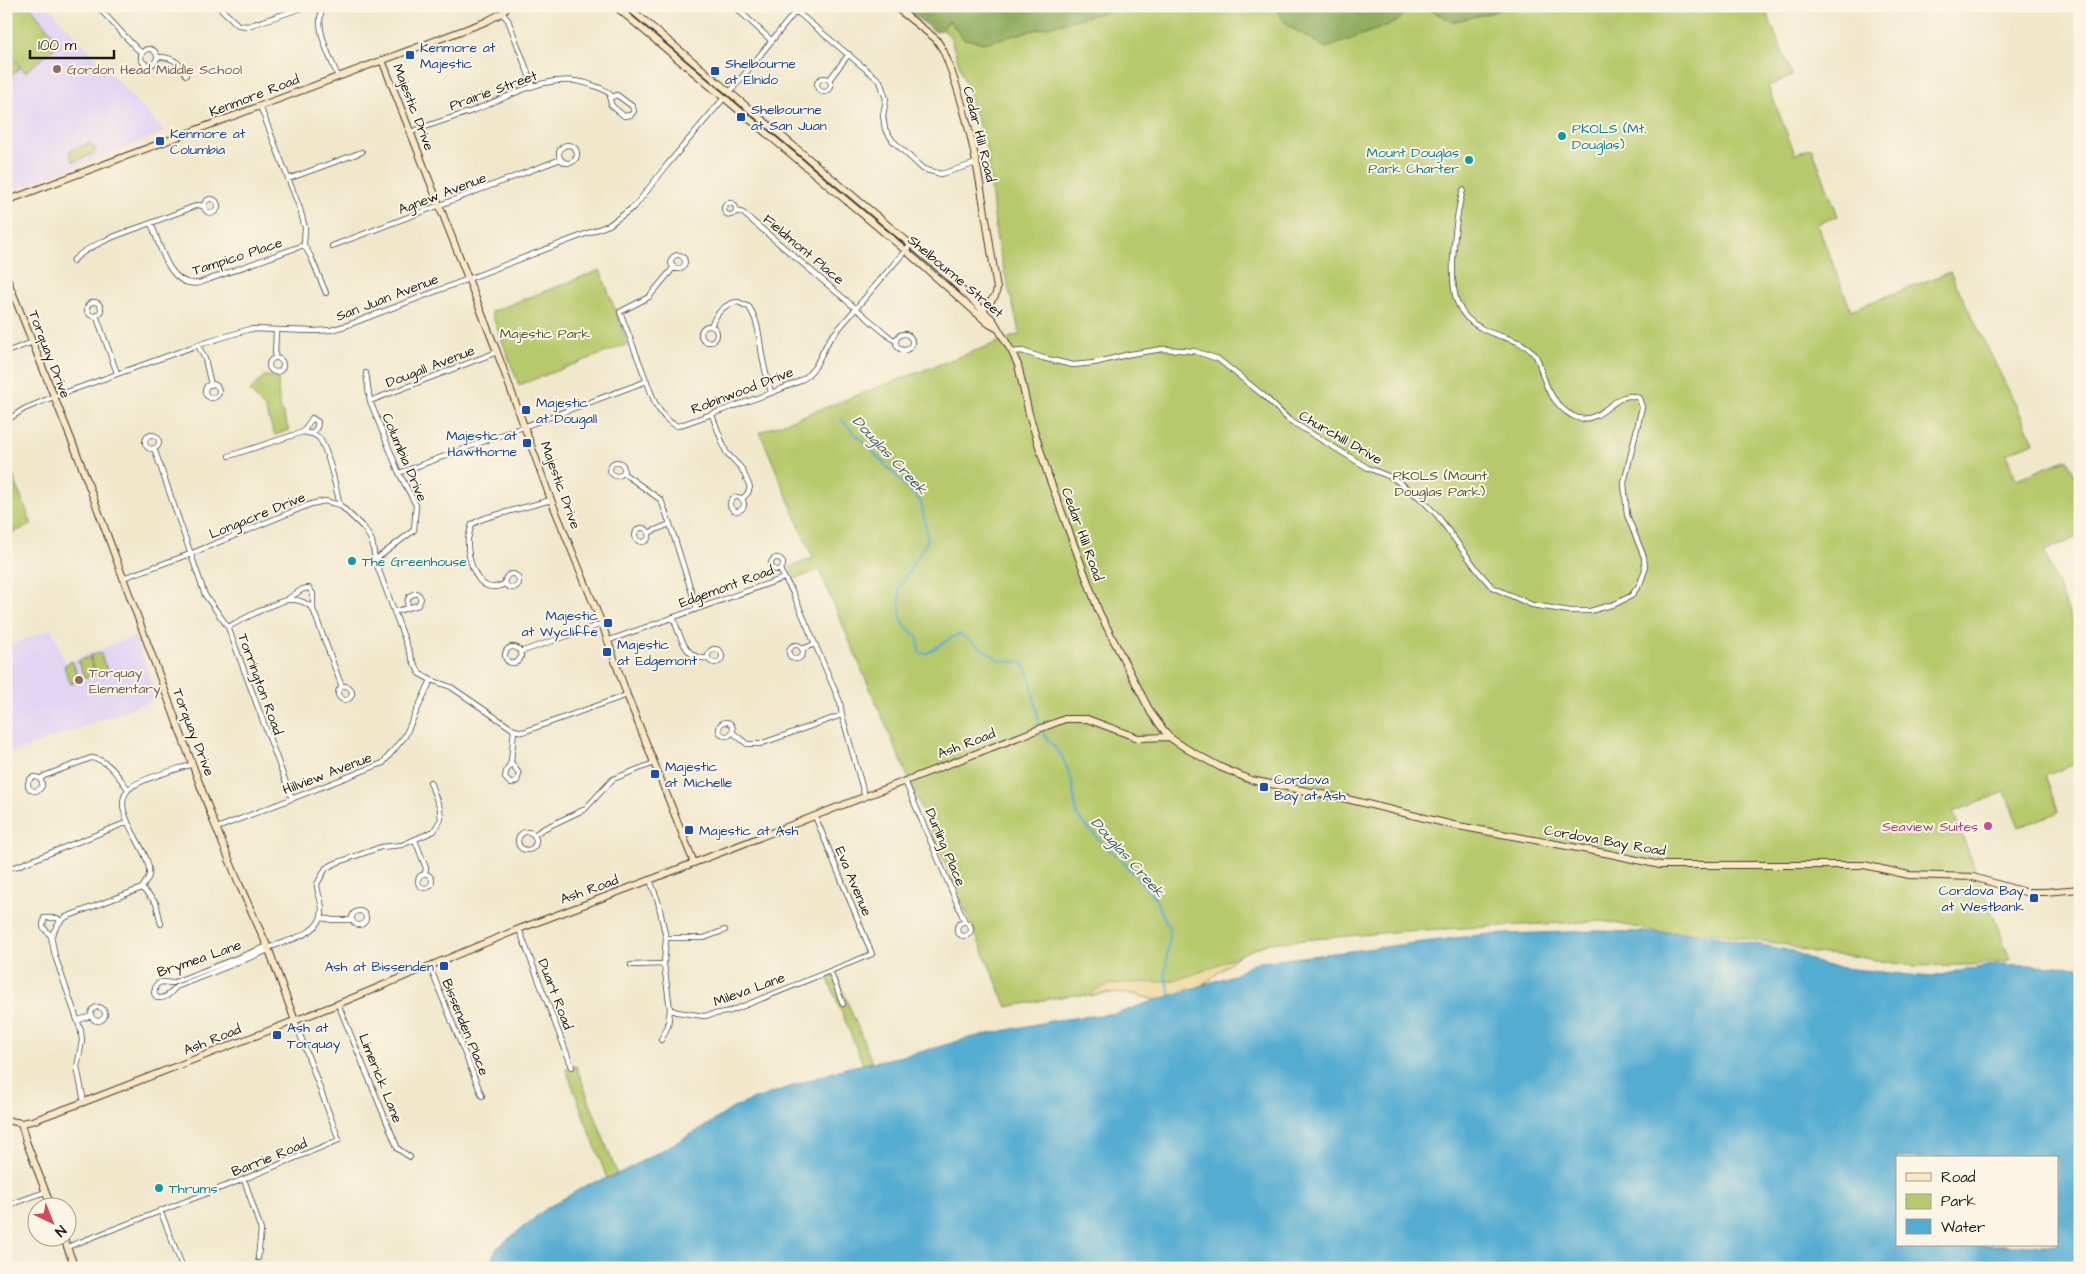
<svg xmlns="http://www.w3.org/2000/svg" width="2086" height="1274" viewBox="0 0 2086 1274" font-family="'Architects Daughter',sans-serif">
  <rect width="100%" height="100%" fill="#fcf5e5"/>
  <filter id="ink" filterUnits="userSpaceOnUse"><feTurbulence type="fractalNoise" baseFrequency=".02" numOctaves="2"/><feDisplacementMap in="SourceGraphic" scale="10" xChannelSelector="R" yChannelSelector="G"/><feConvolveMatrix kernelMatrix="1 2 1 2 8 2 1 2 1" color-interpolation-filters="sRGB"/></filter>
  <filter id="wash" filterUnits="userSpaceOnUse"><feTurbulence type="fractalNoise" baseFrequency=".0096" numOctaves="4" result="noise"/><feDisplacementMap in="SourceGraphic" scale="20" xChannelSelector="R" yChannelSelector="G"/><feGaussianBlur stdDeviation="1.12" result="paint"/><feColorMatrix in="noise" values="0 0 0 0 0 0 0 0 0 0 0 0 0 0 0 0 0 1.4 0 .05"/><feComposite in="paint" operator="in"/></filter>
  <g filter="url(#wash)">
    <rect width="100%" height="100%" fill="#f1e8cc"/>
    <path fill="#e1d4f4" d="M6,6h42l117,126 -156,60 -3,-6z
      M52,629l13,34 69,-27 24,62 -152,58v-110z"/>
    <path fill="#b7c96c" stroke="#6a7244" d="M6,6h24l30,38 -35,28 -19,-24z
      M617,6h8l101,85 -4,3z
      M914,6h850l28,70 -24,10 27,68 17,-6 26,68 -21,8 34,86 99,-38 84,170 -28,12 10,25 52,-20 12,29v48l-36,15 36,90v121l-35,14 14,36 -40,15 -14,-35 -52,20 57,147 -4,2 -36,4 -58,1 -60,-10 -39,-3 -26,-8 -76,-12 -50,-1 -59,-11 -198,10 -135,12 -30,12 -32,27 -41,21 -32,-9 -30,-1 -11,3 -22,-1 -64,12 -188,-437 -24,9 -5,-12 23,-9 -53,-126 260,-98 -23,-92 -10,-91 -37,-115z
      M6,52l14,16 -14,12z
      M735,98l204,172 31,30 -23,-20 -11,-6 -204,-172z
      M90,143l5,5v5l-22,9 -4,-11z
      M600,270l28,74 -109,41 -28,-73z
      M264,376l14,1 1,27 10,26 -14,5 -10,-26 -15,-18z
      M6,457l26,68 -26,10z
      M100,652l7,18 -10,4 -7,-18z
      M89,657l6,17 -10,4 -7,-17z
      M72,661l8,20 -9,3 -7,-17 2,-3z
      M836,974l36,88 -9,2 -36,-87z
      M576,1066l41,108 -10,4 -41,-109z"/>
    <path fill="#91ad60" stroke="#56643e" d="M902,6h226l-144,37 -20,-4 -15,-18 -6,8 -7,3z
      M1273,6h139l-15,16 -71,26 -39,-23z
      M1424,6h84l-18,7 -38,9z"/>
    <path fill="#eeda9e" stroke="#857b5d" d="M1239,955l-32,27 -38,21 -35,-9 -30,-1 -15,3c21,-21 57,-9 85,-16 23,-5 44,-16 65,-25z"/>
    <path fill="#55acd1" stroke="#386476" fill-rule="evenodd" d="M1596,931l92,2 25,3 80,15 31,15 106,11 67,-13 83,3v301h-1590v-4l6,-15 51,-41 40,-23 27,-9 17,-9 70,-38 32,-21 19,-8 93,-32 72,-15 52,-15 87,-18 62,-7 118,-39 17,-11 227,-28zM1897,1158h160v87h-160z"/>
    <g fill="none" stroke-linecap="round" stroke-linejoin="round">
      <path stroke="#55acd1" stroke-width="2" d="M841,419l80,83 7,37 -29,49 2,30 5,9 12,10 1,15 7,2c13,-7 19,-15 34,-20l41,27 20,1 7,8 12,56 5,10 17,20 10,25 5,35 28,30 20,18 30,34 15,33 -5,44 6,21"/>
    </g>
  </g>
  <g filter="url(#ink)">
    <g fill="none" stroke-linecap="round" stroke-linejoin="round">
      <g stroke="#3c3b36" stroke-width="6">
        <path id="street" d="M97,6l39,42 6,5
          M218,6l20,19 10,1 60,-20
          M315,6l7,5
          M324,6c-12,20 7,52 14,71
          M734,6l38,35
          M796,11l84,70 6,18 -3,17 2,13 8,12 30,28 18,5 36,-11
          M502,13l6,7 25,66
          M141 57a8 8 0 1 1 16 0a8 8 0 1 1-16 0Z
          M157,57c14,-1 24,6 29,18
          M817 85a7 7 0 1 1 14 0a7 7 0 1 1-14 0Z
          M829,80l20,-26
          M730,92l70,-86
          M617,95l15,11 2,5 -3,4 -7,1 -13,-11 -1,-7z
          M260,106l40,103 5,19 -1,17 7,12 15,36
          M411,132c20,-8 41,-14 61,-21 38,-14 76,-40 117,-27 9,3 16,5 23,12
          M559 154a9 9 0 1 1 18 0a9 9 0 1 1-18 0Z
          M288,179l74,-27
          M204 206a7 7 0 1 1 14 0a7 7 0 1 1-14 0Z
          M724 209a6 6 0 1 1 12 0a6 6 0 1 1-12 0Z
          M736,211l7,2 149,126 4,1
          M151,223l47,-18 6,1
          M332,246l229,-87
          M671 262a7 7 0 1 1 14 0a7 7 0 1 1-14 0Z
          M73,261c14,-17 57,-30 78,-38 9,21 18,66 48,60l105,-38
          M674,267l-25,30 -29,15 35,91c6,10 11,19 23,23l93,-33 27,-11 8,-5 9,-10 14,-27 82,-96
          M87 309a7 7 0 1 1 14 0a7 7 0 1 1-14 0Z
          M96,315l21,58
          M701 334a8 8 0 1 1 16 0a8 8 0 1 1-16 0Z
          M711,326c5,-12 14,-23 27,-24l11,5c12,18 10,38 15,58 2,10 5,18 7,28
          M896 342a8 8 0 1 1 16 0a8 8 0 1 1-16 0Z
          M198,345l7,14 6,26
          M6,352l27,-10
          M1012,352l10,-1 21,7 30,7 21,-2 36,-9 33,-5 31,2 24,8 45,36 26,25 79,48 25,10 27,20 17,17 41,56 14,16 40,18 38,6h20l25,-7 16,-8 9,-12 5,-14 -1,-13 -17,-42 -3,-32 18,-76 -3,-9c-23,-11 -35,26 -61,20 -16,-5 -29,-23 -34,-39 -4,-8 -3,-16 -9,-24 -14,-18 -36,-16 -54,-27 -10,-5 -19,-14 -23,-24 -11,-24 -2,-89 5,-114
          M269 365a7 7 0 1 1 14 0a7 7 0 1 1-14 0Z
          M275,358l1,-28
          M366,373l4,28 29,72 17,32 -2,25 -39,30
          M205 391a7 7 0 1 1 14 0a7 7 0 1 1-14 0Z
          M370,401l127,-49
          M712,415l14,37 16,17 8,18 -2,6 -6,6
          M6,421l18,-12 29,-12 145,-52 52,-16 64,2 17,-1 17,-5 261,-100 26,-19 32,-41 57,-67
          M303,432l9,-14 6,4 -1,5 -4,6
          M145 442a7 7 0 1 1 14 0a7 7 0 1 1-14 0Z
          M154,448l51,147 23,32 64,172
          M229,456l74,-24c6,1 10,1 15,5 10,9 18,53 22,68
          M610 469a7 7 0 1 1 14 0a7 7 0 1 1-14 0Z
          M399,473l248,-92
          M623,473l38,27 9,24 27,85
          M730 504a7 7 0 1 1 14 0a7 7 0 1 1-14 0Z
          M635 535a7 7 0 1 1 14 0a7 7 0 1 1-14 0Z
          M648,533l22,-9
          M771 564a6 6 0 1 1 12 0a6 6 0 1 1-12 0Z
          M780,570l13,23 47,109 2,13 23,82
          M505 581a7 7 0 1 1 14 0a7 7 0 1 1-14 0Z
          M123,578l67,-24 121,-50 14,-3 15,4 24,23 8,13 3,19 37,99 8,15 11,6 20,7 63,43 9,2 104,-37
          M505,584c-3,1 -7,3 -11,3 -20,1 -27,-33 -26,-48 1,-5 3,-11 4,-15l13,-6 66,-18
          M289,598l14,-9 6,-1 4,6v15
          M394,612l24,-7 3,-6 -2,-4 -3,-2c-7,2 -10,6 -8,14
          M673,617c7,18 12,44 35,41
          M228,627c12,-6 50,-27 60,-27 11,-1 18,2 25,9l29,78
          M607,641l177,-63
          M789 652a7 7 0 1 1 14 0a7 7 0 1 1-14 0Z
          M505 655a8 8 0 1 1 16 0a8 8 0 1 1-16 0Z
          M708 656a7 7 0 1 1 14 0a7 7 0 1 1-14 0Z
          M802,649l13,-5
          M520,652l82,-28
          M338 693a7 7 0 1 1 14 0a7 7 0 1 1-14 0Z
          M719 729a7 7 0 1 1 14 0a7 7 0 1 1-14 0Z
          M732,732l15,12h13l82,-29
          M511,762l8,12 -2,7 -6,3 -6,-6 1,-6 5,-10 3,-32
          M28 784a7 7 0 1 1 14 0a7 7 0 1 1-14 0Z
          M40,779l4,-3 47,-18c18,1 27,19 37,31
          M905,781l60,141
          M217,828l166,-65 22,-27 26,-56
          M518 841a9 9 0 1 1 18 0a9 9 0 1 1-18 0Z
          M534,835l9,-6 42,-20 28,-30 41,-16
          M415,840l11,28 -1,6
          M6,868l9,-1 113,-45
          M418 881a7 7 0 1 1 14 0a7 7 0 1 1-14 0Z
          M650,880l8,21 8,37 -2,26 6,45 7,3 27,4 27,-5 141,-57 -57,-138
          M142,888l14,15 5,21
          M352 918a7 7 0 1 1 14 0a7 7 0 1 1-14 0Z
          M322,918l11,2h19
          M957 929a7 7 0 1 1 14 0a7 7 0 1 1-14 0Z
          M519,929l53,138
          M51,936l-8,-9 1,-9h13l4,3
          M666,938h38l21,-8
          M268,946l-96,37 -11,-1 -5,3 -2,8 3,5c10,1 13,-5 19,-11l93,-37
          M268,948c19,-8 54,-13 54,-38 0,-9 -5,-17 -5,-26l9,-16 10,-5 45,-16 21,-2 32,-14 7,-12 -1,-10 -10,-27
          M631,965l33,-1
          M430,967l52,129
          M830,971l13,33
          M338,1004l60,145 12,8
          M91 1014a7 7 0 1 1 14 0a7 7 0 1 1-14 0Z
          M79,1020l12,-4
          M661,1040l7,-14 2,-17
          M84,1102l-7,-35 5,-26 -1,-10 -26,-75 -4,-20 8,-13 7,-6 76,-29c2,-4 6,-8 7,-13 4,-24 -42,-64 -20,-86 9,-10 50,-20 64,-25
          M244,1179l17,51 -3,28
          M6,1206l39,-14
          M160,1210l23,58
          M67,1247l177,-68 95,-39 -44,-119"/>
      </g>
      <g stroke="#3c3b36" stroke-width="8">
        <path id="secondary" d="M615,6l290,244 84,74 9,5
          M627,6l313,263 53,51 19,32 6,13 11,49 19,61 51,137 52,101 18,24 18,12 33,18 31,13 96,19 106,26 157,29 50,11h204l45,10 64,2 52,15h20l35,-3
          M894,6l42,33 7,11c32,75 41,159 54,239l-2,7 -13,15
          M382,60l115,292 54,148 51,124 25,71 67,168
          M6,201l479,-179 17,-9 6,-7
          M6,276l73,183 134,361 27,66 29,64 26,71
          M6,1120l15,3 11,-2 52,-19 254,-98 181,-75 123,-46 423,-164h22l51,19 31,-1
          M21,1123l5,18 25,65
          M63,1236l12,32"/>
      </g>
      <use href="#street" stroke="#fff" stroke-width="4.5"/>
      <use href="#secondary" stroke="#fbe7c3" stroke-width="6"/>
    </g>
  </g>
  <g fill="#1a4fb4" stroke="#fcf5e5" stroke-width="2">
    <rect x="405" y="50" width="10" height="10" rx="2.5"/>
    <rect x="710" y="66" width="10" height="10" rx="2.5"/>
    <rect x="736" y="112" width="10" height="10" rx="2.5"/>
    <rect x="155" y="136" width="10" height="10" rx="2.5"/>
    <rect x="521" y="405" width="10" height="10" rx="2.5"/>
    <rect x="522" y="438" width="10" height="10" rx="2.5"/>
    <rect x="603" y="618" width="10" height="10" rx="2.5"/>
    <rect x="602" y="647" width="10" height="10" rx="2.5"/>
    <rect x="650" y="769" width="10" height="10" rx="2.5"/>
    <rect x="1259" y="782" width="10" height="10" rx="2.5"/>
    <rect x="684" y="825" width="10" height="10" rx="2.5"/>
    <rect x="2029" y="893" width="10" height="10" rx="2.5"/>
    <rect x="439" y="961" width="10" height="10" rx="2.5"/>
    <rect x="272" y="1030" width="10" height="10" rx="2.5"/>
  </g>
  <g fill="#8d6e63" stroke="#fcf5e5" stroke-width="2">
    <circle cx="57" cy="69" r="5"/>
    <circle cx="79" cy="680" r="5"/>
  </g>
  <g fill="#0f9aa8" stroke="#fcf5e5" stroke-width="2">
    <circle cx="1562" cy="136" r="5"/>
    <circle cx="1469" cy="160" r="5"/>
    <circle cx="352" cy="561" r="5"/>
    <circle cx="159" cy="1188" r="5"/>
  </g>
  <circle fill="#d1479c" stroke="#fcf5e5" stroke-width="2" cx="1988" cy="826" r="5"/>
  <g text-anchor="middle" stroke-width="4" stroke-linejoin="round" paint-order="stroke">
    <g font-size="14" fill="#164399" stroke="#fcf5e5" text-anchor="start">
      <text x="420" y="52">Kenmore at<tspan x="420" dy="16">Majestic</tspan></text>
      <text x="725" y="68">Shelbourne<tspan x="725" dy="16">at Elnido</tspan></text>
      <text x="751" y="114">Shelbourne<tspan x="751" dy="16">at San Juan</tspan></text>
      <text x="170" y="138">Kenmore at<tspan x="170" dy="16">Columbia</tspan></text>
      <text x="536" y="407">Majestic<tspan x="536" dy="16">at Dougall</tspan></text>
      <text x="517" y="440" text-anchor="end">Majestic at<tspan x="517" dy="16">Hawthorne</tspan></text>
      <text x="598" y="620" text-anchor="end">Majestic<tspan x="598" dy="16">at Wycliffe</tspan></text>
      <text x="617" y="649">Majestic<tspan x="617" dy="16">at Edgemont</tspan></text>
      <text x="665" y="771">Majestic<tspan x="665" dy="16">at Michelle</tspan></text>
      <text x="1274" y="784">Cordova<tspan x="1274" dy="16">Bay at Ash</tspan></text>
      <text x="699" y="835">Majestic at Ash</text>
      <text x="2024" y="895" text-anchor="end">Cordova Bay<tspan x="2024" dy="16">at Westbank</tspan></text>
      <text x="434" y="971" text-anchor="end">Ash at Bissenden</text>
      <text x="287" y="1032">Ash at<tspan x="287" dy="16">Torquay</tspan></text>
    </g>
    <g font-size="14" fill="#785e54" stroke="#fcf5e5" text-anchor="start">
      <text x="67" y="74">Gordon Head Middle School</text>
      <text x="89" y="677">Torquay<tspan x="89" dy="16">Elementary</tspan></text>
    </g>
    <g font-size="14" fill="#1c1c1c" stroke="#fcf5e5">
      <text transform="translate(493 90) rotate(-20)" y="5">Prairie Street</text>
      <text transform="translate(254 95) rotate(-21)" y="5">Kenmore Road</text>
      <text transform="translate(414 107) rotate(69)" y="5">Majestic Drive</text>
      <text transform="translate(980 134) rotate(76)" y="5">Cedar Hill Road</text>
      <text transform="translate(442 193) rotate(-21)" y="5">Agnew Avenue</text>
      <text transform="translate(804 249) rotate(40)" y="5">Fieldmont Place</text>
      <text transform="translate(237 256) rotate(-18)" y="5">Tampico Place</text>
      <text transform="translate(956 276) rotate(40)" y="5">Shelbourne Street</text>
      <text transform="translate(387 297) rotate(-21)" y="5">San Juan Avenue</text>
      <text transform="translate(50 354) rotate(69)" y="5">Torquay Drive</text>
      <text transform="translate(430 366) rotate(-21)" y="5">Dougall Avenue</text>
      <text transform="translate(742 390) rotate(-21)" y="5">Robinwood Drive</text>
      <text transform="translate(1341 437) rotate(30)" y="5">Churchill Drive</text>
      <text transform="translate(405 457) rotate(67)" y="5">Columbia Drive</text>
      <text transform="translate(561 485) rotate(70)" y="5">Majestic Drive</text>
      <text transform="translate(257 515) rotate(-22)" y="5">Longacre Drive</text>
      <text transform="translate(1083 534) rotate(70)" y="5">Cedar Hill Road</text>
      <text transform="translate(726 586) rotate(-20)" y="5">Edgemont Road</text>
      <text transform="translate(261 684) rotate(70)" y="5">Torrington Road</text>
      <text transform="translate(194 732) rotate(69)" y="5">Torquay Drive</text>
      <text transform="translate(966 743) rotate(-21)" y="5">Ash Road</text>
      <text transform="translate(327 773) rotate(-21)" y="5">Hillview Avenue</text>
      <text transform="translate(1605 840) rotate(10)" y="5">Cordova Bay Road</text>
      <text transform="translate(946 847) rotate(67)" y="5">Durling Place</text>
      <text transform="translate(854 881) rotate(67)" y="5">Eva Avenue</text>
      <text transform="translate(589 889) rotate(-20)" y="5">Ash Road</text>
      <text transform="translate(199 958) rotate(-19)" y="5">Brymea Lane</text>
      <text transform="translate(749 989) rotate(-20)" y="5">Mileva Lane</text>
      <text transform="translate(556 994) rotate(69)" y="5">Duart Road</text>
      <text transform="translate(466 1027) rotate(68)" y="5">Bissenden Place</text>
      <text transform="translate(212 1039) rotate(-22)" y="5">Ash Road</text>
      <text transform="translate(381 1078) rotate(68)" y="5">Limerick Lane</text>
      <text transform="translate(269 1157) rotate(-22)" y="5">Barrie Road</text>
    </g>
    <g font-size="14" fill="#0d838f" stroke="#fcf5e5" text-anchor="start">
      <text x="1572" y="133">PKOLS (Mt.<tspan x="1572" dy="16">Douglas)</tspan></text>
      <text x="1459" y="157" text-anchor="end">Mount Douglas<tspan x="1459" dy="16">Park Charter</tspan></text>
      <text x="362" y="566">The Greenhouse</text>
      <text x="169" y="1193">Thrums</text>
    </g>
    <g font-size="14" fill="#525938" stroke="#fcf5e5">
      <text x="545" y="338">Majestic Park</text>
      <text x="1440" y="480">PKOLS (Mount<tspan x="1440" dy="16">Douglas Park)</tspan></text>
    </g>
    <g font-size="14" fill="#b23c85" stroke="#fcf5e5" text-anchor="end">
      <text x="1978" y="831">Seaview Suites</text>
    </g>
    <g font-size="15" font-style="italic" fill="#365d6d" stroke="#fcf5e5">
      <text transform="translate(890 455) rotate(47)" y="5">Douglas Creek</text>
      <text transform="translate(1128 857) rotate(48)" y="5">Douglas Creek</text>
    </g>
  </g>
  <rect width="2086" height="1274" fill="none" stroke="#fcf5e5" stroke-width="25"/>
  <rect x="1896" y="1156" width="162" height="90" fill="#fcf5e5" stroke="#a29e95"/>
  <rect x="1906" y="1173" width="25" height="8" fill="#fbe7c3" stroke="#a29e95"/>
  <text x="1941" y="1182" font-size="15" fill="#1c1c1c">Road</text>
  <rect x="1906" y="1194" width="25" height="15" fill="#b7c96c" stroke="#a29e95"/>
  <text x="1941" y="1206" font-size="15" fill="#1c1c1c">Park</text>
  <rect x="1906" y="1219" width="25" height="15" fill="#55acd1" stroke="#a29e95"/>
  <text x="1941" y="1232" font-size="15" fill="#1c1c1c">Water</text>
  <g transform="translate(52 1222) rotate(137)"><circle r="24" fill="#fcf5e5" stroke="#a29e95"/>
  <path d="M0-4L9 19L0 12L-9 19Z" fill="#d1495b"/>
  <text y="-8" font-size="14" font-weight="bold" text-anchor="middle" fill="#1c1c1c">N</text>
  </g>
  <path d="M30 50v8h84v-8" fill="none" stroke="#1c1c1c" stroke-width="2.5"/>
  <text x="38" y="50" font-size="15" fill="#1c1c1c" stroke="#fcf5e5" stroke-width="4" paint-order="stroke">100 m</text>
</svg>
